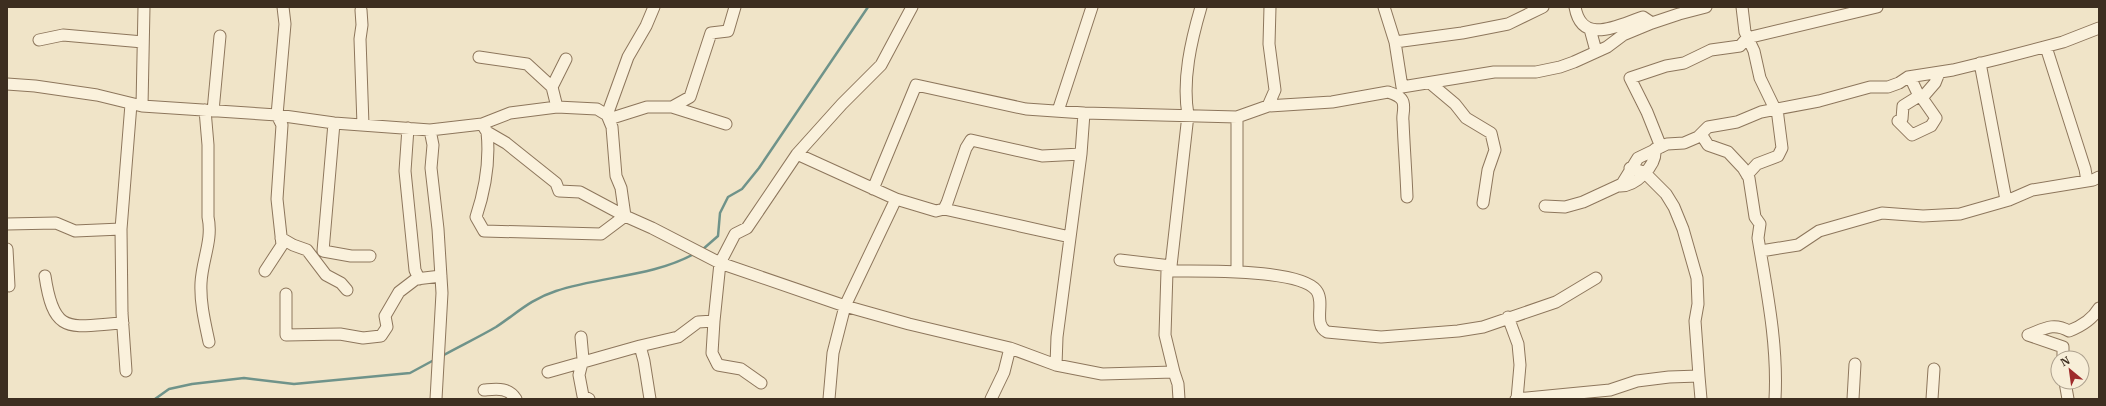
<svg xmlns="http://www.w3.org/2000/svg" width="2106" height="406" viewBox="0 0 2106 406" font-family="'IBM Plex Serif',serif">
  <rect width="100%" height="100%" fill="#f0e4c8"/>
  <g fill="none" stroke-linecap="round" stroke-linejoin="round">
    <path stroke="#6f938a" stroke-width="2.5" d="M702,250l16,-14 2,-23 8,-16 14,-8 17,-21 109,-161
      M442,356c18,-10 37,-19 54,-29 21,-14 35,-28 60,-36 45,-15 96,-14 138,-37
      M155,399l14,-10 23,-5 52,-6 50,6 116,-11 24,-13"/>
    <g stroke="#8d765c" stroke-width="13">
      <path id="minor" d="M1384,7l11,35
        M1543,7l-35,17 -46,9 -67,9 7,45 92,-15h42l24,-5 14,-5 33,-15 16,-12 29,-12 27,-9 27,-7
        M1575,7c7,39 43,18 68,10l9,6
        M1742,7l3,25 9,19 6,27 15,31
        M361,10l1,15 -2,14 3,86
        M1590,29l6,22
        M39,40l24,-5 80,7
        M2046,47l39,122 2,12
        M479,57l48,7 25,23
        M1980,63l26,137
        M1910,77l9,19 -16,10 -1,13 -4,2 14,14 19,-9 5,-8 -14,-20 13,-15 4,-10
        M1430,83l25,21 11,14 25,15 4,17 -7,20 -5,33
        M7,84l28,2 62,9 45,11 135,9 57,8 96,7 52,-6 28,-11 47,-6 40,2 10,6 5,12 4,49 5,12 4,28 27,12 68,35 125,43 64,18 101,24 46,17 46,9 72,-2 4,12 1,15
        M142,106l2,-99
        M1268,106l7,-16 -6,-46 1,-37
        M557,107l-5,-20 14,-28
        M672,107l54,17
        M205,110l3,35v72c5,23 -6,43 -7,66 -1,20 4,40 8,59
        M213,111l7,-75
        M1058,111l34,-104
        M607,115l21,-58 18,-31 8,-19
        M609,119l38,-12h25l18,-10 21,-64 17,-2 7,-24
        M334,123l-11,128 28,5h19
        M482,124l5,8 19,11 50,40 3,8 21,1 45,24 -24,18 -117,-3 -8,-14c9,-27 14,-57 11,-85
        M408,128l-3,43 10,99 4,9
        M430,130l3,15 -2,23 7,61 4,64 -6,106
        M1701,134l7,11 20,7 15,16 6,10 6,39 5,7 -2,14c9,54 20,107 17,161
        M1661,147l-14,-35 -17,-34 36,-12 18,-3 27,-13 29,-4 7,-8 130,-31
        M797,154l99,45 40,12 8,-2 3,-6 19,-55 5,-8 71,16 39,-2
        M1630,168l14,4 22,22 8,13 9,22 14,49 1,26 -3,17 4,55
        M1747,175l10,-11 21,-8 4,-8 -5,-39
        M1619,186c16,1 38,-20 36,-37
        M873,189l43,-104 110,24 58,4
        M1545,206l20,1 18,-5 39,-18 16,-26 29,-14 17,-1 14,-6 10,-10 29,-5 24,-10 58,-11 51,-14h18l11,-4 9,-6 45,-7 49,-12 61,-16 36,-14
        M944,209l126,28
        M7,224l49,-1 19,8 46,-2
        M281,238l12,7 14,5 19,25 15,8 6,7
        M7,249l2,37
        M1761,251l37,-6 21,-14 63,-18 41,3 37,-2 49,-14 23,-10 61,-10 6,-3
        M1120,260l51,6
        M265,271l17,-26 -5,-46 5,-74 -5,-10 8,-91 -2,-17
        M1167,271c29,0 131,-3 149,19 10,12 -4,34 11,42l54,5 77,-6 25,-4 73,-25 40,-24
        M1237,271v-154
        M45,276c9,61 25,50 78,47
        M286,294v41l54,-1 23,4 18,-2 6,-9 -2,-11 14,-24 17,-13 25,-3
        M1508,317l10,27 2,21 -3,34
        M714,321l-2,32 6,12 23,4 20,14
        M581,337l2,22 -4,16 4,21 6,3
        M2063,358v-11l-35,-12c16,-6 25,-13 41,-4 13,-5 23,-11 30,-23
        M1056,365l1,-28 24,-183 3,-41 153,4 31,-11 64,-4 56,-10c6,2 13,4 15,10 2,7 -1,13 0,19 1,25 3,50 4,76
        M126,371l-4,-58 -1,-84 10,-125
        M548,372l92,-26
        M1174,372l-9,-37 2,-64 4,-5 17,-151c-6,-35 3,-74 13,-108
        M2065,382l3,17
        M484,390c13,-1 24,-3 32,9
        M650,399l-6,-38 -4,-15 38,-9 20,-15 16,-1 6,-58 15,-29 12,-6 50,-74 45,-50 39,-39 31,-58
        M829,399l4,-46 12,-47 51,-107
        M991,399l13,-27 6,-24
        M1516,399l94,-9 27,-9 32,-4 30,-1 2,23
        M1853,399l2,-35
        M1932,399l2,-30"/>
    </g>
    <use href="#minor" stroke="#faf1dc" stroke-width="11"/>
  </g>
  <rect width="2106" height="406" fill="none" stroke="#3d2e20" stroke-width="16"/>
  <g transform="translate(2070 370) rotate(331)"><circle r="19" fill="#f7eed8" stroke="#ada18e"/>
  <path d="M0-3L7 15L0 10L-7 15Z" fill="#9e2a2b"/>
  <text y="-6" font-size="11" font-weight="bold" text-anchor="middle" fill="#3d2e20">N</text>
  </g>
</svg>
